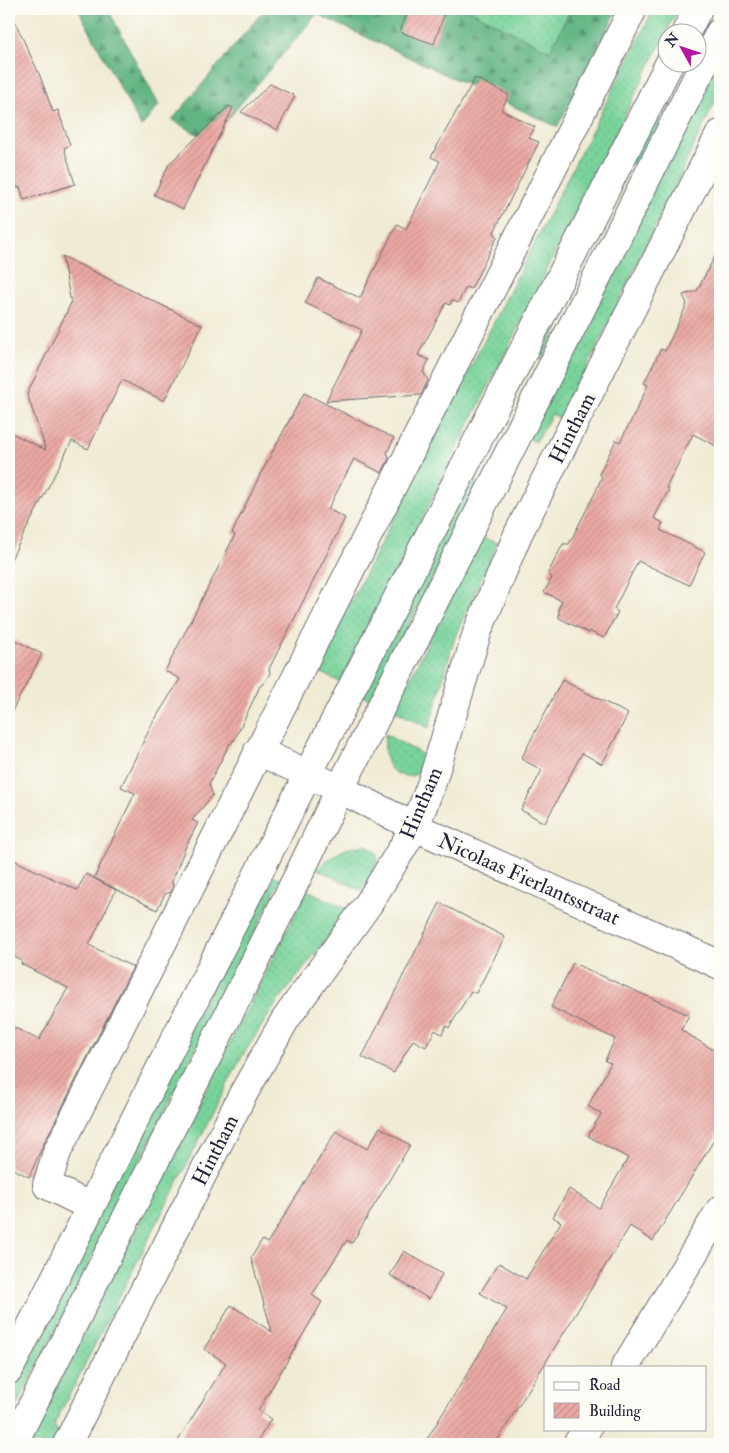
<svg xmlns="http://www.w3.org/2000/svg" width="729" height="1453" viewBox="0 0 729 1453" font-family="'IM FELL Double Pica',serif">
  <defs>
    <pattern id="grass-dots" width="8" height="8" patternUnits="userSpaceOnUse" patternTransform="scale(1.25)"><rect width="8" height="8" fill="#78d39a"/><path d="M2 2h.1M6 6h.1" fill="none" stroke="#68b586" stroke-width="1.8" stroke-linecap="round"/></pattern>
    <pattern id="forest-firs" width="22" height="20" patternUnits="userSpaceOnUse" patternTransform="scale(1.25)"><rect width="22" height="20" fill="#62b582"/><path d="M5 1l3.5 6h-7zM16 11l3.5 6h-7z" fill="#50936c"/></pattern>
    <pattern id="building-hatch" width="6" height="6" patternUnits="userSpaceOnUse" patternTransform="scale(1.25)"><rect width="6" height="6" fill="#eaa8a2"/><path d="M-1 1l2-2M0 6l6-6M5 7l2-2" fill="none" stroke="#c8908c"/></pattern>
  </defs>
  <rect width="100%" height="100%" fill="#fdfcf7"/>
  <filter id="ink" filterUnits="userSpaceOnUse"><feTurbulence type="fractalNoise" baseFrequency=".02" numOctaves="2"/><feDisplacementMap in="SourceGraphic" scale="10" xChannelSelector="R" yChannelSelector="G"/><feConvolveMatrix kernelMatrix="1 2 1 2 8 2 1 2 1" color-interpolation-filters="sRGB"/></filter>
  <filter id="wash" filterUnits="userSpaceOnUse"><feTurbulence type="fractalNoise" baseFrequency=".0096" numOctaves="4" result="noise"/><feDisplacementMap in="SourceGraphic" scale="20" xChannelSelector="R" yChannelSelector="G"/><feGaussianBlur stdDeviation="1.12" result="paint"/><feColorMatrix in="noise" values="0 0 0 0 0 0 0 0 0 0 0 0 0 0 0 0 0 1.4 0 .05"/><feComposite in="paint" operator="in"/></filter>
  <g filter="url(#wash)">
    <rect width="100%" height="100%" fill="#f0ebd3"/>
    <path fill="url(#grass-dots)" stroke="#4d7a6a" d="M467,9h104l-20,43z
      M654,9h24l-338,673 -24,-12z
      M720,57v35l-158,327 -10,-5 -16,28 -8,-4z
      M665,92l6,3 2,5 -31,63 -6,2 -6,-3z
      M567,287l6,3 1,5 -31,62 -5,3 -6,-3z
      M470,481l6,3 1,5 -106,211 -13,-7z
      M481,537l16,6 -42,94 -26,91 -35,-18z
      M385,734l42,23c-1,3 -2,8 -4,11 -11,15 -34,8 -37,-10 -2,-7 -1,-16 -1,-24z
      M366,845l9,6 3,10 -16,30 -45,-22c16,-14 28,-23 49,-24z
      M269,873l12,6 -272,543v-33z
      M307,890l42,20 -73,94 -35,54 -187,367 5,9 -6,10h-25z"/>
    <path fill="url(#forest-firs)" stroke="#426c5e" d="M78,9h30l51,96 -18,22z
      M265,9h202l83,42 21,-42h47l-61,118 -240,-113 -108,127 -37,-21z"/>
    <g id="blocks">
      <path fill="url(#building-hatch)" d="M9,9l31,67 13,36 5,-2 12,35 -6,3 11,36 -51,16 -4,-13 -3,1 -8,-24z
        M408,9h20l16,6 -10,29 -34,-12z
        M475,78l34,17 -8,15 34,17 -6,11 10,4 -45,90 3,5 -26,52 -5,-2 -8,16 -6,-3 -2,5 -4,-2 -28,52 11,5 -6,12 5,8 -7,15 -95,6 36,-71 -57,-27 13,-25 42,20 37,-74 9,5 34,-68 -9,-4z
        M270,84l25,12 -18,34 -36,-18z
        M229,106l4,2 -50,101 -29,-14 15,-31z
        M720,246v202l-27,-14 -27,54 3,1 -15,29 9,5 -3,7 45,22 -16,33 -51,-24 -24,48 4,3 -14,26 -15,-7v2l-30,-15v-11l3,-6 -18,-9 8,-14 -4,-5 15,-29h6l27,-53 6,-15 -3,-2 17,-34 4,2 14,-27 14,-30 -4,-2 17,-34 4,2 22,-47 -4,-9 14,-4z
        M62,256l140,69 -38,76 -42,-21 -34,69 -16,-8 -63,122v-131l37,18 -19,-56 44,-91z
        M304,393l90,45 -7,15 2,5 -7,15 -28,-14 -26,50 17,9 -76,151 1,4 -6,10 -4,3 -26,55 -1,-1 -2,4 -1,-1 -21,41 4,11 -21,25 6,3 -12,23 -14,35 1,6 -2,5 -6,2 -8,16 -63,-32 41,-85 -14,-6 31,-63 28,-45 -15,-8 70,-136 -3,-2 28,-58z
        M9,637l33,17 -33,63z
        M562,680l66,34 -26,50 -20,-11 -37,70 -24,-13 21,-40 -21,-11z
        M9,858l68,32 9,-16 30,16 -27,55 44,22 -90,178 -14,32 -20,-10v-142l30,15 29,-52 -47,-24 1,-3 -13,-7z
        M440,903l65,34 -29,56 -5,-2 -22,37 -3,-2 -4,8 -7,-4 -9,17 -13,-7 -19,33 -32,-16z
        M573,963l116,52 -8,15 39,24v76l-67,111 -23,-15 -135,218h-71l83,-135 -27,-16 19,-30 27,16 35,-57 -8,-5 16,-28 30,19 29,-50 -40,-22 13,-22 -13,-8 23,-43 -6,-2 10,-22 -64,-32z
        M380,1127l30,18 -58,98 -5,-3 -35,55 10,7 -64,109 13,8 -15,25h-80l50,-81 -22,-14 27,-44 41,27 -21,-74 11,-18 5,3 13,-20 56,-92 31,18z
        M404,1251l38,23 -13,25 -39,-24z"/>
    </g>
  </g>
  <g filter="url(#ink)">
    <use href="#blocks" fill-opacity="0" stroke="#6a6870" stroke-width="1"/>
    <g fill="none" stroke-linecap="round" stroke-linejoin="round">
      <g stroke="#6a6870" stroke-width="30">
        <path id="minor" d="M686,32l12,-23
          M258,751l82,38 75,38 305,138
          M91,1207l-44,-22 10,-33 576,-1143
          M625,1367l95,-157
          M9,1370l299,-596 362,-712
          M13,1444l288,-574 39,-81 380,-757
          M67,1444l175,-348 43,-76 84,-117 46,-76 17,-45 45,-149 41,-99 202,-400
          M577,1444l10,-15"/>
      </g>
      <use href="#minor" stroke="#fff" stroke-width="28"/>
    </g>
  </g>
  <g text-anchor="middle" stroke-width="5" stroke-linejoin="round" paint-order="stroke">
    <g font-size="21" fill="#22223b" stroke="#fdfcf7">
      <text transform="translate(572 428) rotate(-63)" y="7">Hintham</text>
      <text transform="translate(421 803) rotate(-67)" y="7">Hintham</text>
      <text transform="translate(529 879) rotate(24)" y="7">Nicolaas Fierlantsstraat</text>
      <text transform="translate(215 1150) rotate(-63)" y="7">Hintham</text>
    </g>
  </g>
  <rect width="729" height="1453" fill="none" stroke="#fdfcf7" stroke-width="30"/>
  <rect x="544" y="1366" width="162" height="65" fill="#fdfcf7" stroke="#a5a5ac"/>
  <rect x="554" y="1382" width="25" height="8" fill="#ffffff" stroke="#a5a5ac"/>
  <text x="589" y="1390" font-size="15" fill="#22223b">Road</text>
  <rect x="554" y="1403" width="25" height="15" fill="url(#building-hatch)" stroke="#a5a5ac"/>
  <text x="589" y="1416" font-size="15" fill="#22223b">Building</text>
  <g transform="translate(682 48) rotate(310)"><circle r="24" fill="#fdfcf7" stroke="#a5a5ac"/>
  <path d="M0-4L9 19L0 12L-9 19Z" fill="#b5179e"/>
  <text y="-8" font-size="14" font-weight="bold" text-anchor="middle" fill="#22223b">N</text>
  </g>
</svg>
